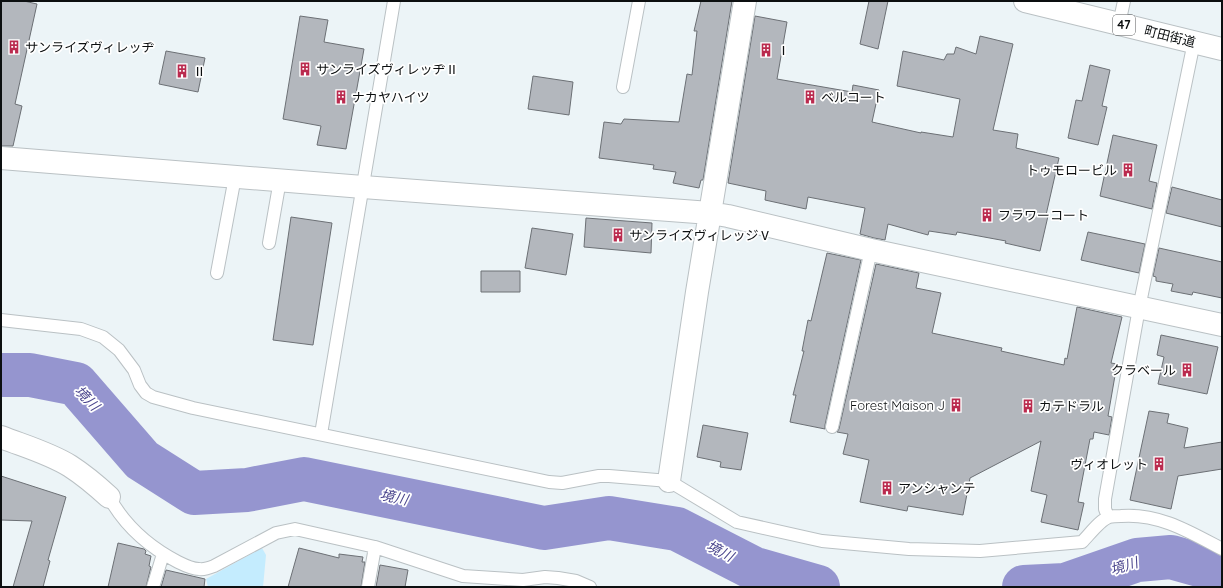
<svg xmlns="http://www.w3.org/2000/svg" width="1223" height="588" viewBox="0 0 1223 588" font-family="Quicksand,'Noto Sans JP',sans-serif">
  <rect width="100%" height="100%" fill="#ecf4f7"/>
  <path fill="#c4ecfe" d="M262,548l4,7 -3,32h-55l-2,-8z"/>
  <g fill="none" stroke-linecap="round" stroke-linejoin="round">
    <path stroke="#9595cf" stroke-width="44" d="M1,375h29l46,9 66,76 52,33 53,-3 57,-11 240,49 65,-10 68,11 78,40 63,18
      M1024,587l41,-2 72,-25 34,-3 32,9 19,10"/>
  </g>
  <path fill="#b3b7bd" stroke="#6c7075" d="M1,1h23l13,3 -22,100 7,2 -9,40h-12z
    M701,1h31l-29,179h-2l-2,8 -26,-5 3,-11 -23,-3 1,-4 -55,-7 5,-36 17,2 3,-5 55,3 8,-48 5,1 5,-44h-3z
    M869,1h19l-10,48 -18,-5z
    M300,16l28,4 -4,22 40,7 -18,100 -29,-4 4,-19 -38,-7z
    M755,16l32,6 -10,57 75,13 1,-7 26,5 -7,32 49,11v-1l32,5 7,-38 -63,-13 6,-35 41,9 3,-6h7l2,-7 20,7 4,-18 33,8 -20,86 25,4 -2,14 43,10 -13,57 2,1 -8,35 -35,-8 1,-2 -49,-9 -1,3 -27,-4 -1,4 -40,-11 -3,16 -11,-2 -14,-4 5,-26 -57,-11 -2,12 -41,-9 1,-9 -38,-8z
    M166,51l39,7 -7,34 -39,-8z
    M1090,65l20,5 -8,36 5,1 -9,38 -30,-7 8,-38 6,1z
    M533,76l40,6 -4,33 -41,-6z
    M1113,135l44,10 -8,36 8,2 -5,26 -52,-13z
    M1172,187l50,13v27l-56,-14z
    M291,217l41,6 -19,122 -40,-5z
    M586,218l66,5 -1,30 -67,-6z
    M532,228l41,6 -7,41 -41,-7z
    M1088,232l57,12 -6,29 -58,-13z
    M1159,248l63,14v36l-29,-6 -1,3 -21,-4 2,-7 -17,-3v-4l-3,-1z
    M827,253l34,7 -36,165v4l-35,-7 6,-27h-3l11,-44h-2l6,-31 3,1z
    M876,264l43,9 -3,15 25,5 -9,40 70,15 -1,3 63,14 1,-7 2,1 10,-52 45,10 -11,46 6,1 -9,52 4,1 -3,18 -15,-3 -1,7h-3l-12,63 6,1 -6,27 -37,-8 6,-27 -16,-4 10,-50 -71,37 -7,37 -55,-9 -1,5 -47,-9 9,-42 -26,-6 5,-20 -11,-2 2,-3z
    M481,271h39v21h-39z
    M1161,335l57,12 -11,47 -49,-10 6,-27 -7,-2z
    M1149,411l20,3 -2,9 21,5 -4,20 38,-6v27l-44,7 -7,33 -41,-9z
    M703,425l45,8 -7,37 -21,-3 1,-5 -24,-5z
    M1,476l65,21 -18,63 2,1 -7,26h-30l19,-66 -31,-1z
    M118,543l26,6 2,2 -1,3 6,2 -2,10 2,1 -5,20h-38z
    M299,548l40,10v-4l24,3 -1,5h3l-4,25h-73z
    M380,565l28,5 -3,17h-29z
    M166,570l39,9 -1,8h-43z"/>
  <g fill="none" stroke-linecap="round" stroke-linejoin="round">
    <g stroke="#bac1c4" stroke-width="14">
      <path id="service" d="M1119,24l5,-23
        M623,87l16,-86
        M269,243l11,-63
        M217,273l18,-96
        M1,320l80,9 22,8 16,13 15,20 6,15 6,8 7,4 40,11 356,74 13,1 37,-7h10l60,5 68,41 85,19 87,8 71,2 102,-9c7,-7 18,-22 27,-25 4,-1 9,-1 12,-1 38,-3 69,16 101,33
        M832,427l39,-177
        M321,434l73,-433
        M109,497c16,29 40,50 69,65 6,3 14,7 21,7 5,1 10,-1 15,-3l62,-33 19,-4 80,18 88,29 60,4 22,-3 13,1 18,3 14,6
        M1108,517l-3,-8v-10l34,-191 55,-266
        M153,587l10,-33
        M368,587l7,-40"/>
    </g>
    <g stroke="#bac1c4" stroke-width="24">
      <path id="minor" d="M1,158l362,29 347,26 18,3 143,34 351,75
        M1,437c23,9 48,16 69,29 14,9 27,20 39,31
        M669,481l28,-189 48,-291"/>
    </g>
    <g stroke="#bac1c4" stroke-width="24">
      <path id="primary" d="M1025,1l197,48"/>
    </g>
    <use href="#service" stroke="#fff" stroke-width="12"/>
    <use href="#minor" stroke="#fff" stroke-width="22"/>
    <use href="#primary" stroke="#fff" stroke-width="22"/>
  </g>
  <defs>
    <g id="building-bare" transform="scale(1.08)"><path d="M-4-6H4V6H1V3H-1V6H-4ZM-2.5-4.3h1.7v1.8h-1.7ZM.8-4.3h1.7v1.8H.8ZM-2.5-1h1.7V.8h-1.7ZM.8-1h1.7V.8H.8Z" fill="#ba2a4e" stroke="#fff" stroke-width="2.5" paint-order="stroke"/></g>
  </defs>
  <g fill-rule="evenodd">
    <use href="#building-bare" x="14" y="47"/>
    <use href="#building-bare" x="766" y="50"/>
    <use href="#building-bare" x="305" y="69"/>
    <use href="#building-bare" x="182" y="71"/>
    <use href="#building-bare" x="341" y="97"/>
    <use href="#building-bare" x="810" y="97"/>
    <use href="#building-bare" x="1128" y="170"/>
    <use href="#building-bare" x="987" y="215"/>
    <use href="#building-bare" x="618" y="235"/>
    <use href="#building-bare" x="1187" y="370"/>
    <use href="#building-bare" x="956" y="405"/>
    <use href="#building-bare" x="1028" y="406"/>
    <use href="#building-bare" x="1159" y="464"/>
    <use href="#building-bare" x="887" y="488"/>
  </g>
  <g text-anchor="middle" stroke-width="3.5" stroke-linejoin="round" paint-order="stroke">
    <rect fill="#fff" stroke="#555758" stroke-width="1" x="1113" y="15" width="22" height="20" rx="3"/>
    <g font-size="12" font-weight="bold" fill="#0c0f10">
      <text x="1124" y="29">47</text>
    </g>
    <g font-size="13" fill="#0c0f10" stroke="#fff">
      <text transform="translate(1170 36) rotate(14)" y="5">町田街道</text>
    </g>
    <g font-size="13" fill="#0c0f10" stroke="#fff" text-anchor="start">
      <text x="25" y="52">サンライズヴィレッヂ</text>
      <text x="777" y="55">Ⅰ</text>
      <text x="316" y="74">サンライズヴィレッヂⅡ</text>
      <text x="193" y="76">Ⅱ</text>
      <text x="352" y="102">ナカヤハイツ</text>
      <text x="821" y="102">ベルコート</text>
      <text x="1117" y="175" text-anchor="end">トゥモロービル</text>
      <text x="998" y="220">フラワーコート</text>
      <text x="629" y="240">サンライズヴィレッジⅤ</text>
      <text x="1176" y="375" text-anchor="end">クラベール</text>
      <text x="945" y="410" text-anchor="end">Forest Maison J</text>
      <text x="1039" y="411">カテドラル</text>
      <text x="1148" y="469" text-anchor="end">ヴィオレット</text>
      <text x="898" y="493">アンシャンテ</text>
    </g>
    <g font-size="14" font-style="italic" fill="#4a458d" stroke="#fff">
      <text transform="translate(87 398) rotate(46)" y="5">境川</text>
      <text transform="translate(394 497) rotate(12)" y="5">境川</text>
      <text transform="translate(720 551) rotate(27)" y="5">境川</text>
      <text transform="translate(1124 566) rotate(-17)" y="5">境川</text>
    </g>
  </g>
  <rect width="1223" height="588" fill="none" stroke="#0c0f10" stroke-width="4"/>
</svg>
